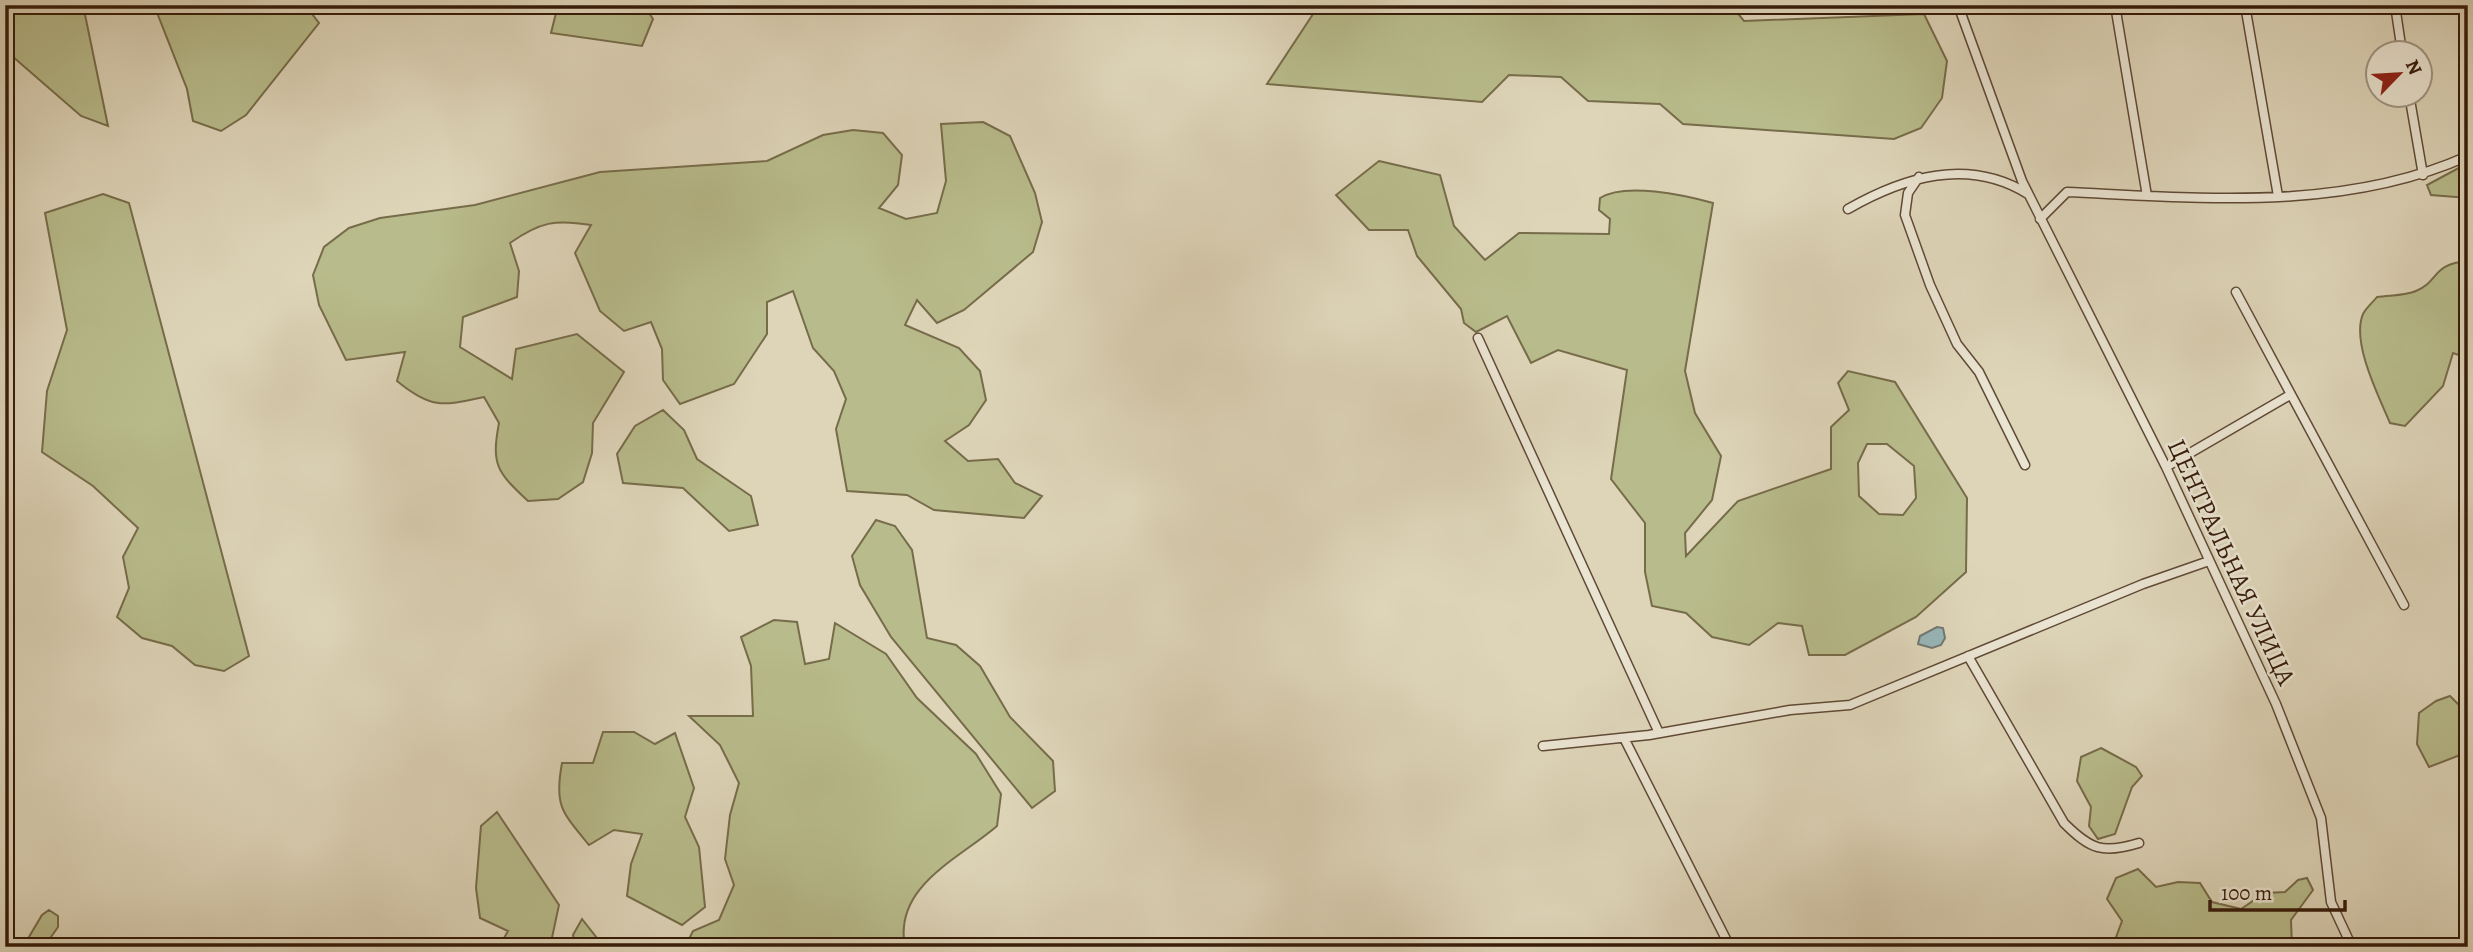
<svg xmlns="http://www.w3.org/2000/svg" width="2473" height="952" viewBox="0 0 2473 952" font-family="Alegreya,serif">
  <rect width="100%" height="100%" fill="#ded5b9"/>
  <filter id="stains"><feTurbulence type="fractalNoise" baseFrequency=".00286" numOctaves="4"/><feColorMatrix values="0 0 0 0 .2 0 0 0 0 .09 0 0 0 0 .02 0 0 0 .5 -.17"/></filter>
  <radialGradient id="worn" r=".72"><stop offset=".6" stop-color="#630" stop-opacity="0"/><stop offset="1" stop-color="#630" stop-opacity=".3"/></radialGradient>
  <path fill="#b8bb8b" stroke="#776c4a" stroke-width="2" fill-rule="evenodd" d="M5,5h78l25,121 -27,-10 -69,-60 -3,-31 -4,-2z
    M154,5h151l14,18 -73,92 -25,16 -28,-10 -6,-32z
    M558,5h86l9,14 -11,27 -91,-13z
    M1319,5h412l13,16 180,-7 23,47 -5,37 -21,30 -27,11 -211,-15 -23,-20 -72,-3 -27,-24 -52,-2 -27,27 -215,-18z
    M983,122l27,14 25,57 7,29 -9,30 -69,58 -27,13 -20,-23 -12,25 54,23 21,23 6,29 -17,25 -24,16 23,20 30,-2 17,24 27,13 -18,22 -90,-8 -27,-15 -60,-4 -11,-62 10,-30 -12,-28 -21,-23 -20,-57 -26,11v32l-33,50 -54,20 -17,-24 -1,-31 -11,-27 -27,9 -24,-20 -25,-58 16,-28c-36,-6 -51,-3 -81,18l9,28 -2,26 -54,20 -3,30 52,32 4,-30 61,-15 47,38 -31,51 -1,30 -9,29 -25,17 -30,2c-31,-29 -37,-36 -29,-78l-15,-26c-42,9 -53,12 -87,-16l8,-29 -59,8 -27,-55 -6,-30 11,-28 25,-19 31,-10 95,-13 125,-33 167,-11 56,-26 30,-5 30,3 19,22 -4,30 -19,23 27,11 31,-6 9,-32 -5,-57z
    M1379,161l61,14 14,51 31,34 34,-27 90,1 1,-15 -11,-9 1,-12c25,-16 84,-3 113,5l-28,168 10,42 26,43 -9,44 -27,33 1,23 52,-55 93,-32v-42l18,-17 -11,-27 10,-12 47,11 72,116 -1,74 -50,45 -71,38h-36l-7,-29 -24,-3 -29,22 -37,-8 -26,-24 -34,-7 -7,-34v-49l-34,-44 16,-109 -69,-20 -27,13 -24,-47 -31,16 -12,-9 -3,-14 -44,-53 -9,-26h-39l-33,-35zM1867,444h20l27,22 2,32 -13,17 -24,-1 -20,-18 -1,-33z
    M2468,163v35l-37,-3 -4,-10z
    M103,194l26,9 120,453 -25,15 -29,-6 -23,-19 -30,-8 -25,-21 12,-29 -6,-31 15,-29 -45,-42 -51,-34 5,-61 20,-61 -22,-117z
    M2468,261v97l-15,-5 -10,33 -38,40 -15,-3c-11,-26 -39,-81 -27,-109 3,-6 10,-12 14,-17 12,-2 28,-1 39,-6 24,-10 15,-27 52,-30z
    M663,410l21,20 13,29 54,37 7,29 -29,6 -46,-43 -60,-5 -6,-29 18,-28z
    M876,520l19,6 17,24 15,88 29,7 24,21 30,51 43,44 2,30 -23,17 -141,-171 -31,-52 -8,-29z
    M774,620l23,2 8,42 24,-5 6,-36 51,31 31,44 59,56 25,40 -4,32c-38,33 -104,60 -92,121h-220l8,-16 26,-11 15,-35 -9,-26 5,-44 9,-32 -19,-38 -31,-29h64l-2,-50 -10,-29z
    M2450,696l18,18v38l-39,15 -12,-23 2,-31 17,-12z
    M603,732h31l21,12 20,-11 19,55 -9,29 14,30 6,60 -23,18 -55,-29 4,-32 11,-30 -28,-4 -25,15c-27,-33 -35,-39 -27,-82h31z
    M2101,748l35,19 6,9 -10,11 -17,47 -17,5 -9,-13 2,-19 -14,-26 4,-24z
    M497,812l62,93 -9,42h-51l9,-16 -28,-13 -4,-30 5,-62z
    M2138,869l18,18 22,-5 22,1 12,19 29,7 24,-16 20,-1 13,-12 9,-2 6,12 -22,30 1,27h-175l-2,-7 7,-19 -15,-22 9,-21z
    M49,910l9,6v11l-14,20h-21l19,-32z
    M582,919l22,28h-29l-2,-12z"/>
  <path fill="#97b6b9" stroke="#707873" stroke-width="2" d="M1937,627l6,1 2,10 -4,7 -9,3 -14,-4 2,-8z"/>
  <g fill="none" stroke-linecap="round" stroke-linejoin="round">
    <g stroke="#604a36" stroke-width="11">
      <path id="minor" d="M1958,5l64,176 144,286 110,237 45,114 10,84 21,45
        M2115,5l32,191
        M2245,5l33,191
        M2395,5l7,47
        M2409,94l14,81
        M1919,177l-11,16 -3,22 25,70 27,59 22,28 46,93
        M1848,209c56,-32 120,-52 180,-15
        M2040,219l27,-27c134,6 276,20 401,-36
        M2236,292l168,313
        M1478,338l181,395
        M2166,467l124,-72
        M1968,656l96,167c27,27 39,31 75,20
        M1624,738l106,209
        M1543,746l106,-11 141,-25 60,-5 293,-121 66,-23"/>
    </g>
    <use href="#minor" stroke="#eae4d2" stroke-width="8"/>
  </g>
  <g text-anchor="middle" stroke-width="5" stroke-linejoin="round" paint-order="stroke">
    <g font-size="26" fill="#361c0a" stroke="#eae4d2">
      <text transform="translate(2232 562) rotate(65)" y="9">ЦЕНТРАЛЬНАЯ УЛИЦА</text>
    </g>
  </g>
  <rect width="2473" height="952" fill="none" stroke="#ded5b9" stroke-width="28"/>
  <rect x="7" y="7" width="2459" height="938" fill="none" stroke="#361c0a" stroke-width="3.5"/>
  <rect x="14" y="14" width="2445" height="924" fill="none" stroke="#361c0a" stroke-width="2"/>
  <g transform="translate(2399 74) rotate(65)"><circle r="33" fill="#eae4d2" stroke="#a29482" stroke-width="2"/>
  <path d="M0-5L12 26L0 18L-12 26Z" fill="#8f2418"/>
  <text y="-10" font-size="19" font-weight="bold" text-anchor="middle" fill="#361c0a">N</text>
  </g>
  <path d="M2210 900v10h135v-10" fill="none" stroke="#361c0a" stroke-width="3.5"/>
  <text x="2221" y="900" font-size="21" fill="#361c0a" stroke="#eae4d2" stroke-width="5" paint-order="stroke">100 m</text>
  <rect width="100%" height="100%" filter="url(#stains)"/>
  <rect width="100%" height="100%" fill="url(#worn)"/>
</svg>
